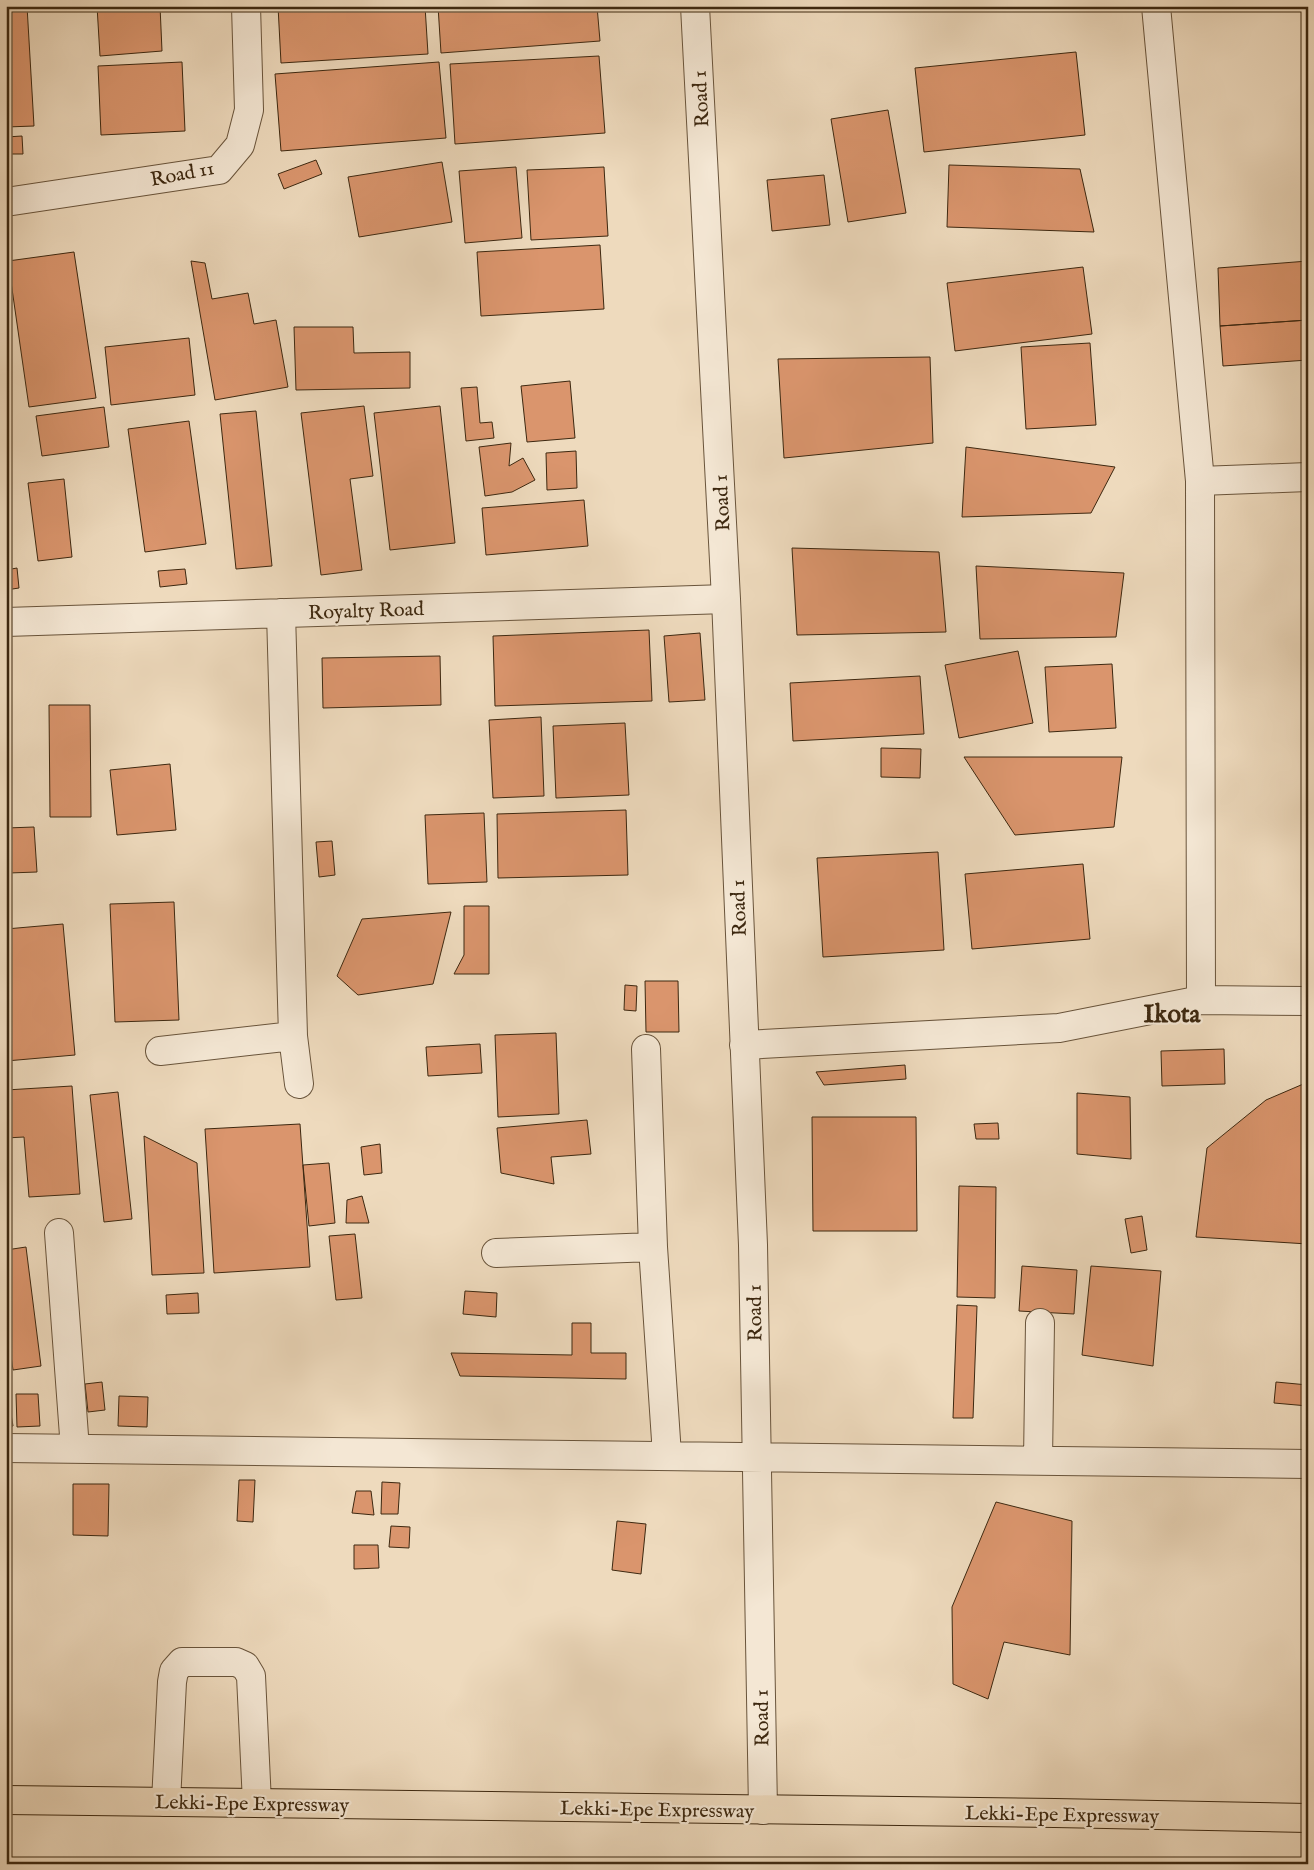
<svg xmlns="http://www.w3.org/2000/svg" width="1314" height="1870" viewBox="0 0 1314 1870" font-family="'IM FELL English',serif">
  <rect width="100%" height="100%" fill="#eedabd"/>
  <filter id="stains"><feTurbulence type="fractalNoise" baseFrequency=".004" numOctaves="4"/><feColorMatrix values="0 0 0 0 .2 0 0 0 0 .09 0 0 0 0 .02 0 0 0 .5 -.17"/></filter>
  <radialGradient id="worn" r=".72"><stop offset=".6" stop-color="#630" stop-opacity="0"/><stop offset="1" stop-color="#630" stop-opacity=".3"/></radialGradient>
  <path fill="#da956d" stroke="#3d2810" d="M6,6h21l7,120 -28,1z
    M97,6h63l2,45 -62,5z
    M278,6h147l3,48 -147,9z
    M438,6h159l3,35 -159,12z
    M1076,52l9,83 -161,17 -9,-84z
    M599,56l6,77 -150,11 -5,-80z
    M182,62l3,69 -84,4 -3,-69z
    M439,62l7,76 -165,13 -6,-77z
    M888,110l18,103 -58,9 -17,-103z
    M22,136l1,18h-17v-17z
    M316,160l6,14 -38,15 -6,-15z
    M442,162l10,60 -93,15 -11,-60z
    M949,165l131,4 14,63 -147,-5z
    M516,167l6,71 -57,5 -6,-72z
    M604,167l4,69 -77,4 -4,-70z
    M824,175l6,50 -58,6 -5,-51z
    M600,245l4,64 -123,7 -4,-64z
    M74,252l22,146 -67,9 -21,-146z
    M191,261l14,2 7,36 36,-6 6,31 22,-4 12,67 -73,13z
    M1308,261v59l-88,6 -2,-58z
    M1083,267l9,67 -137,17 -8,-68z
    M1308,320v40l-85,6 -3,-40z
    M294,327h59l1,26 56,-1v36l-114,2z
    M189,338l6,57 -84,10 -6,-58z
    M1090,343l6,82 -70,4 -5,-82z
    M930,357l3,86 -149,15 -6,-99z
    M570,381l5,57 -48,4 -6,-56z
    M477,387l3,36 12,-1 2,16 -28,3 -5,-53z
    M364,406l9,70 -23,3 12,91 -41,5 -20,-162z
    M440,406l15,137 -65,7 -16,-137z
    M104,407l5,40 -67,9 -6,-40z
    M256,411l16,155 -36,3 -16,-155z
    M189,421l17,123 -61,8 -17,-123z
    M511,443l-2,23 14,-8 12,22 -23,12 -27,4 -6,-49z
    M966,447l149,20 -24,46 -129,4z
    M576,451l1,37 -30,2 -1,-37z
    M64,479l8,78 -34,4 -10,-78z
    M584,500l4,46 -102,9 -4,-47z
    M792,548l147,4 7,80 -149,3z
    M976,566l148,7 -8,64 -136,2z
    M17,568l2,20 -13,2v-20z
    M185,569l2,15 -27,3 -2,-16z
    M649,630l3,71 -157,5 -2,-70z
    M700,633l5,67 -36,2 -5,-66z
    M1018,651l15,72 -74,15 -14,-73z
    M440,656l1,49 -118,3 -1,-50z
    M1112,664l4,64 -67,4 -4,-65z
    M920,676l4,58 -131,7 -3,-58z
    M49,705h41l1,112h-41z
    M541,717l3,79 -51,2 -4,-78z
    M625,723l4,72 -73,3 -3,-72z
    M881,748l40,1 -1,29 -39,-1z
    M964,757h158l-8,70 -99,8z
    M170,764l6,66 -59,5 -7,-65z
    M626,810l2,65 -130,3 -1,-64z
    M484,813l3,69 -59,2 -3,-69z
    M34,827l3,45 -28,1 -3,-45z
    M332,841l3,34 -16,2 -3,-35z
    M938,852l6,98 -121,7 -6,-99z
    M1083,864l7,75 -118,10 -7,-75z
    M174,902l5,118 -64,2 -5,-118z
    M464,906h25v68h-35l10,-19z
    M451,912l-18,72 -75,11 -21,-19 25,-57z
    M63,924l12,131 -69,6v-132z
    M645,981h33l1,51h-33z
    M625,985l12,1 -1,25 -12,-1z
    M556,1033l3,81 -61,3 -3,-82z
    M480,1044l2,29 -54,3 -2,-29z
    M1224,1049l1,35 -63,2 -1,-35z
    M905,1065l1,14 -82,6 -8,-13z
    M1308,1082v162l-112,-7 11,-89 59,-48z
    M72,1086l8,108 -51,3 -5,-60 -18,1v-48z
    M118,1092l14,127 -28,3 -14,-127z
    M1077,1093l53,4 1,62 -54,-5z
    M812,1117h104l1,114h-104z
    M587,1120l4,34 -40,3 3,27 -53,-11 -4,-45z
    M998,1123l1,16h-23l-2,-15z
    M300,1124l10,143 -96,6 -9,-144z
    M144,1136l53,27 7,110 -52,2z
    M380,1144l2,29 -18,2 -3,-28z
    M329,1163l6,60 -26,3 -6,-61z
    M959,1186l37,1 -1,111 -38,-1z
    M362,1196l7,27h-23l1,-23z
    M1142,1216l5,34 -16,3 -6,-34z
    M355,1234l7,64 -26,2 -7,-64z
    M26,1247l15,119 -28,4 -7,-50v-70z
    M1022,1266l55,4 -3,44 -55,-3z
    M1091,1266l70,5 -8,95 -71,-11z
    M465,1291l32,2 -1,24 -33,-3z
    M198,1293l1,20 -32,1 -1,-19z
    M957,1305l20,1 -4,112h-20z
    M572,1323h19v30h35v26l-166,-3 -9,-23 121,2z
    M102,1382l3,28 -17,2 -3,-28z
    M1276,1382l32,3v21l-34,-3z
    M16,1394h22l2,32 -23,1z
    M119,1396l29,1 -1,30 -29,-1z
    M10,1408l3,18 -7,1v-18z
    M239,1480h16l-2,42 -16,-1z
    M382,1482l18,1 -2,31h-17z
    M73,1484h36l-1,52 -35,-1z
    M356,1491h15l3,24 -22,-2z
    M996,1502l76,19 -2,134 -66,-13 -16,57 -35,-15 -1,-77z
    M617,1521l29,3 -5,50 -29,-4z
    M391,1526l19,1 -1,21 -20,-1z
    M354,1545h24l1,23 -25,1z"/>
  <g fill="none" stroke-linecap="round" stroke-linejoin="round">
    <g stroke="#69543b" stroke-width="30">
      <path id="minor" d="M695,6l31,593 27,646 10,565
        M1156,6l44,475 1,519
        M6,202l213,-32 21,-25 9,-35 -3,-104
        M1200,481l108,-4
        M6,622l720,-23
        M293,1036l6,48
        M744,1045l315,-17 142,-28 107,1
        M646,1049l7,198 14,208
        M160,1051l133,-15 -12,-423
        M59,1233l16,216
        M496,1253l157,-6
        M6,1448l1302,16
        M1038,1460l2,-137
        M166,1802l6,-120 2,-11 8,-9h54l9,4 6,10 6,127"/>
    </g>
    <g stroke="#3d2810" stroke-width="30">
      <path id="highway" d="M6,1800l1049,13 253,5"/>
    </g>
    <use href="#minor" stroke="#f4e7d4" stroke-width="28"/>
    <use href="#highway" stroke="#eedabd" stroke-width="28"/>
  </g>
  <g text-anchor="middle" stroke-width="4.5" stroke-linejoin="round" paint-order="stroke">
    <g font-size="20" fill="#3d2810" stroke="#f4e7d4">
      <text transform="translate(700 99) rotate(-93)" y="7">Road 1</text>
      <text transform="translate(182 173) rotate(-11)" y="7">Road 11</text>
      <text transform="translate(721 503) rotate(-93)" y="7">Road 1</text>
      <text transform="translate(366 610) rotate(-2)" y="7">Royalty Road</text>
      <text transform="translate(738 908) rotate(-92)" y="7">Road 1</text>
      <text transform="translate(754 1313) rotate(-91)" y="7">Road 1</text>
      <text transform="translate(761 1718) rotate(-91)" y="7">Road 1</text>
      <text transform="translate(252 1803) rotate(1)" y="7">Lekki-Epe Expressway</text>
      <text transform="translate(657 1809) rotate(1)" y="7">Lekki-Epe Expressway</text>
      <text transform="translate(1062 1814) rotate(1)" y="7">Lekki-Epe Expressway</text>
    </g>
    <g font-size="25" font-weight="bold" fill="#3d2810" stroke="#f4e7d4">
      <text x="1172" y="1022">Ikota</text>
    </g>
  </g>
  <rect width="1314" height="1870" fill="none" stroke="#eedabd" stroke-width="25"/>
  <rect x="8" y="8" width="1299" height="1855" fill="none" stroke="#3d2810" stroke-width="2.5"/>
  <rect x="12" y="12" width="1289" height="1845" fill="none" stroke="#3d2810"/>
  <rect width="100%" height="100%" filter="url(#stains)"/>
  <rect width="100%" height="100%" fill="url(#worn)"/>
</svg>
